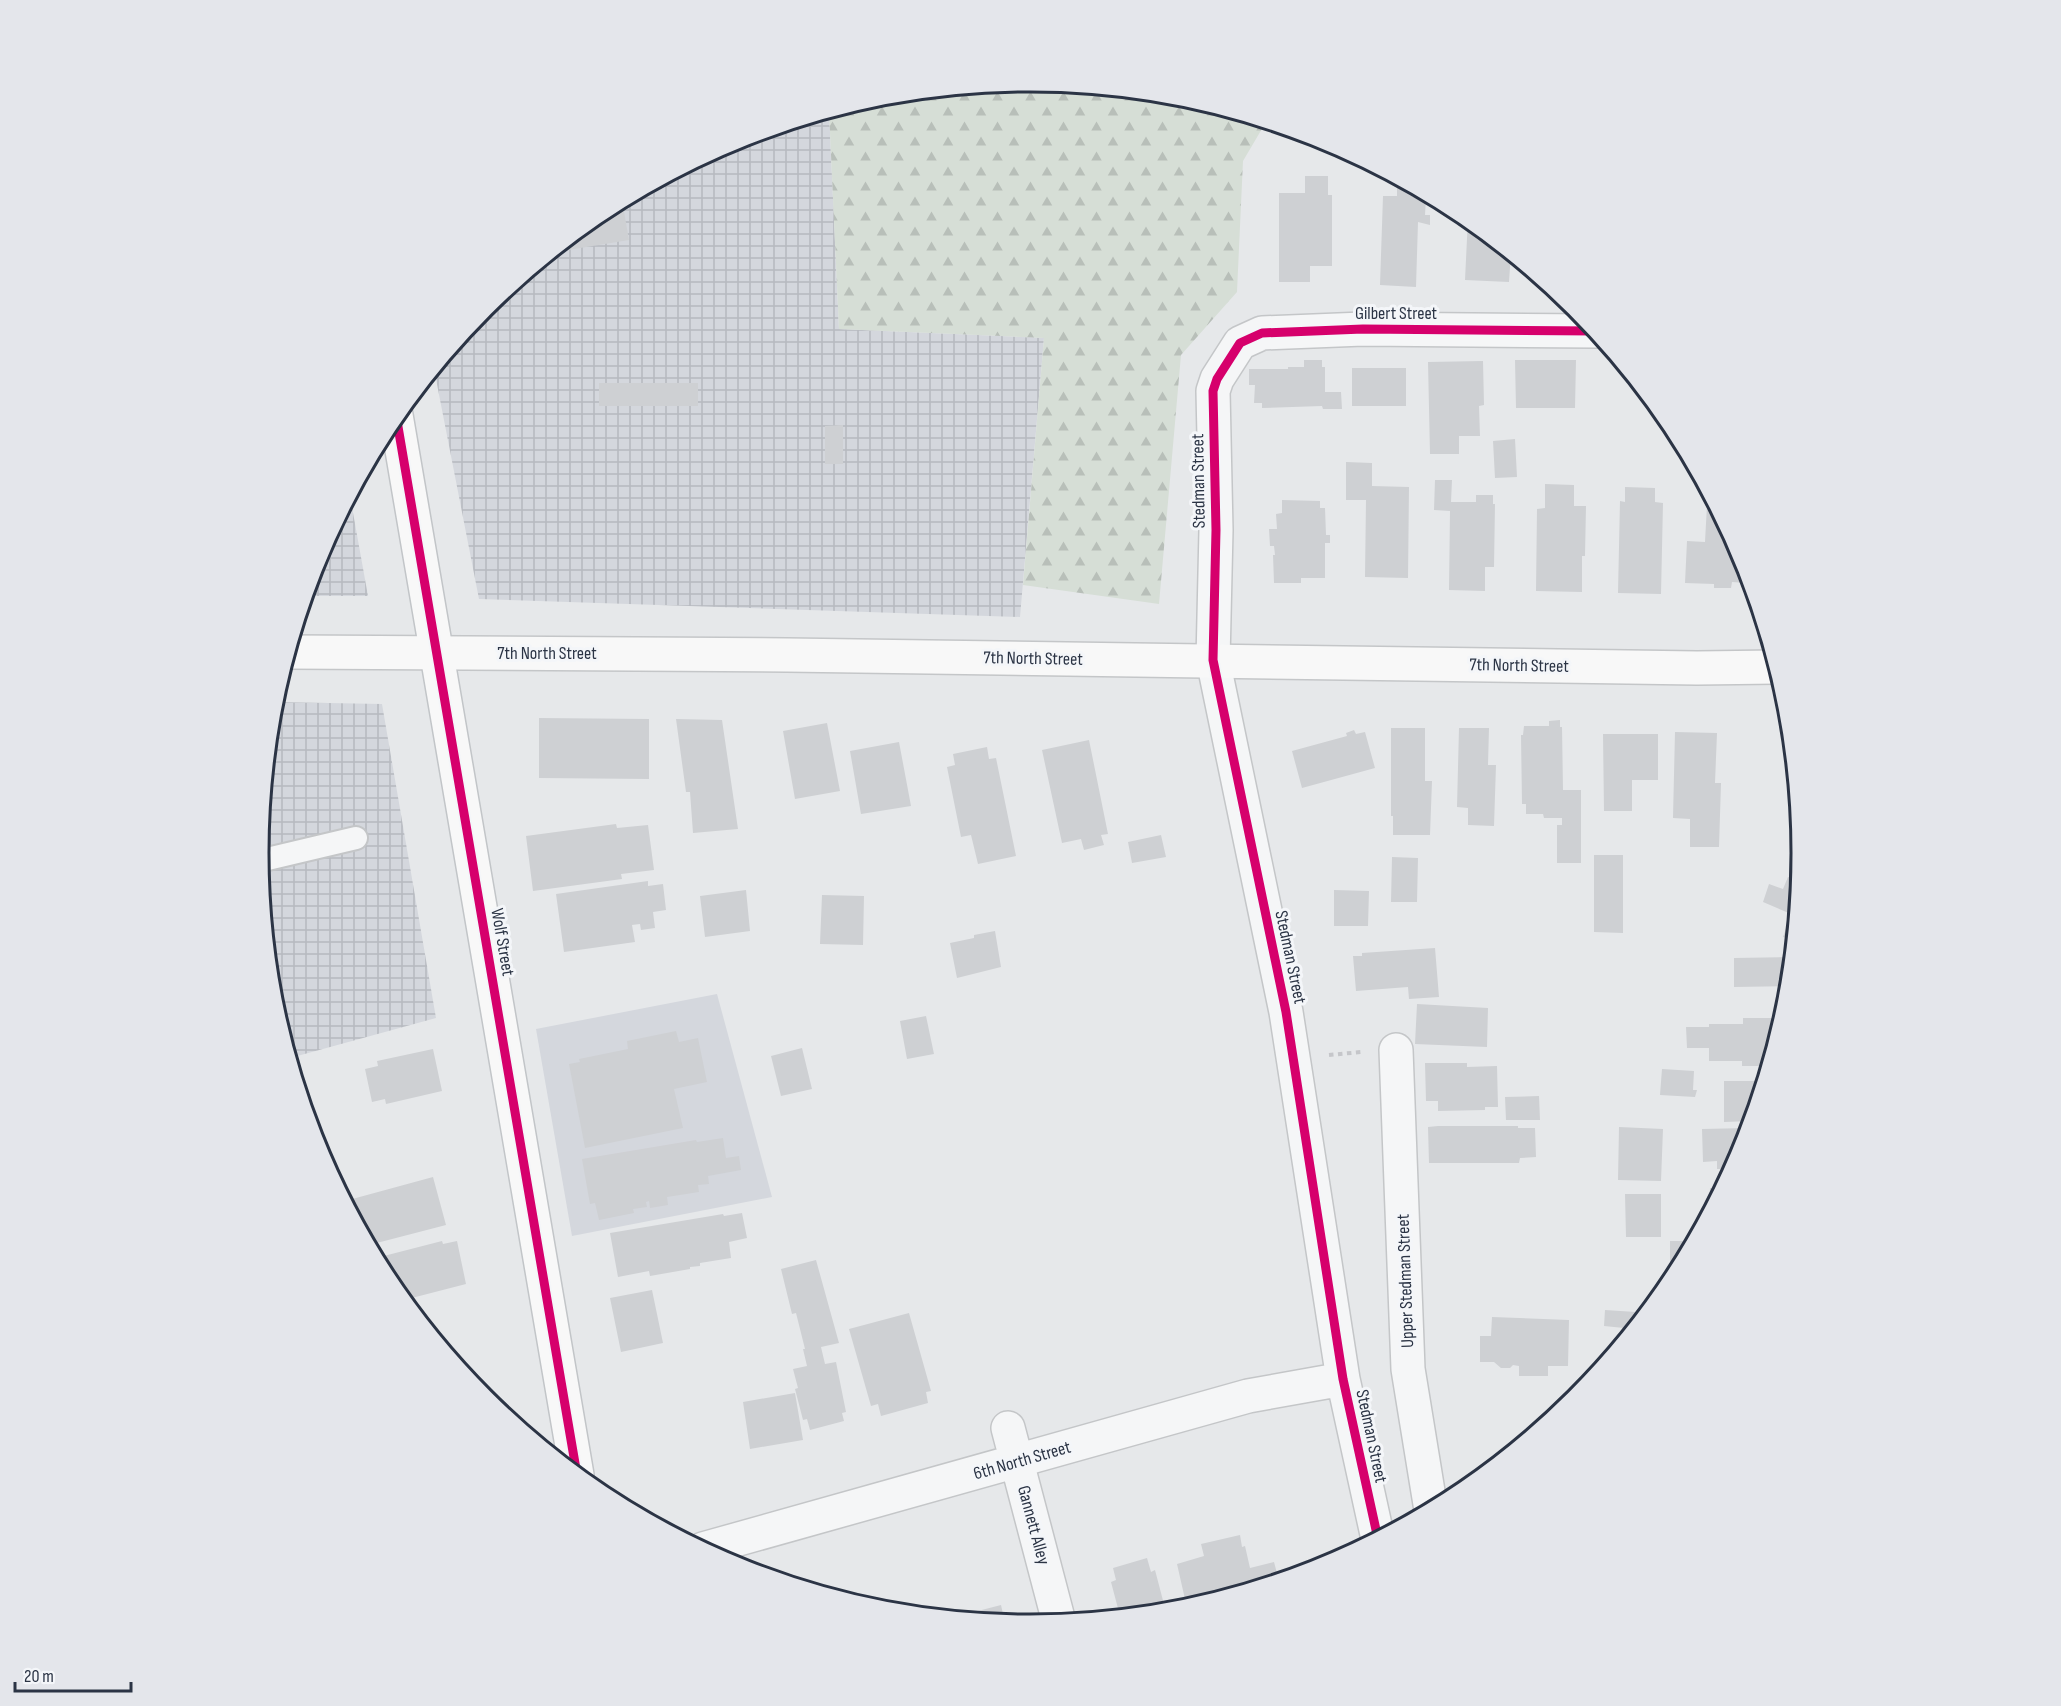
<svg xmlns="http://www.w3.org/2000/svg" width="2061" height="1706" viewBox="0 0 2061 1706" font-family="'Sofia Sans Condensed',sans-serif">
  <defs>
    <pattern id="industrial-grid" width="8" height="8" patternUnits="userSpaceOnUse" patternTransform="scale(1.5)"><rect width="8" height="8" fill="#d4d7dd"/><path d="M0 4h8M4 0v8" fill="none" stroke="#b6b9bf"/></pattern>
    <pattern id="forest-firs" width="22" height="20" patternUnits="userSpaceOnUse" patternTransform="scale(1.5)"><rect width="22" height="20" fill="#d6ded6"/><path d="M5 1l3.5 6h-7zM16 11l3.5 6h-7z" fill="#b8bfb9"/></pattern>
  </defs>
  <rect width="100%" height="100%" fill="#e6e8ea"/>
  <path fill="#d4d7dd" d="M717,994l55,203 -200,39 -36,-207z"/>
  <path fill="url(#industrial-grid)" d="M1031,81l50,5 -118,2z
    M829,111l10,218 205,9 -24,279 -541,-18 -45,-230 51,-62 117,-96 133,-71z
    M350,496l18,100h-62l11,-39z
    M274,702l108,2 54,314 -146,40 -17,-55 -14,-150z"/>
  <path fill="url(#forest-firs)" d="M1081,86l100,10 85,26 -23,39 -6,131 -56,63 -22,249 -136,-19 21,-247 -205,-9 -10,-218 51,-15 83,-8z"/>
  <path fill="#ced0d3" d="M1356,156l20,11 -21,-1z
    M1305,176h23v19h4v71h-22v16h-31v-89h26z
    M1397,182h8l8,4 -1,11h14l-1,18h5v10l-12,-3 -2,65 -36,-2 3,-89h14z
    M622,200l7,40 -73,12v-3l46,-38z
    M1468,218l43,35 -2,29 -44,-2z
    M1304,360h18v7h3v25h16l1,17h-19l-1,-3 -60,2v-5h-8l1,-18h-6v-16h39v-2h16z
    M1515,360h61l-1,48h-59z
    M1483,361l1,44 -5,1 1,30h-21v18h-29l-2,-92z
    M1352,368h54v38h-54z
    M599,383h99v23h-99z
    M843,425v39h-18v-38z
    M1515,439l2,38 -22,1 -2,-37z
    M1346,462l26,1v23l37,1 -1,91 -43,-1 1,-77h-20z
    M1435,480h17l-1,22h25v-7h17v9h2l-1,63h-9v24l-36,-1 1,-79 -16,-1z
    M1545,484l29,1v21h12l-1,50h-3v36l-46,-1 1,-82 8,-1z
    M1625,487l30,1v14l8,1 -2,91 -43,-1 2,-92 5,1z
    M1282,500l38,1v7h5l1,27h4v8h-5v35h-24v5h-27l-1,-28h2l-1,-9h-4l-1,-17h8l-1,-15 6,-1z
    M1707,505l9,1 28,52 4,12 -1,13 -15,-1 -1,6h-17v-4l-29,-1 2,-42 18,1z
    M539,718l110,1v60l-110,-1z
    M676,719l46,1 16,109 -45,4 -3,-41h-4z
    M1560,720v7h2l1,63h18v73h-24v-38h5v-7h-18l-1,-4h-17v-10h-4l-1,-69h2l1,-9h25v-5z
    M827,723l13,68 -45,8 -12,-68z
    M1391,728h34v53h7l-2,54h-37v-19h-2z
    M1459,728h30l-1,37h8l-2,61 -26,-1v-17l-11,-1z
    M1354,730l2,4 9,-2 10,36 -73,20 -10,-37 55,-15 -1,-3z
    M1675,732l42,1 -2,50h6l-2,64h-29v-28l-17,-1z
    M1603,734h55v46h-26v31h-28z
    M1089,740l19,94 -7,1 3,10 -20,5 -3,-11 -19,4 -20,-93z
    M899,742l12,64 -50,8 -11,-63z
    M987,747l2,12 7,-1 20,98 -38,8 -7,-29 -10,2 -14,-70 8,-2 -2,-11z
    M616,824l1,4 31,-3 6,45 -33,4 1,5 -89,12 -7,-55z
    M1161,835l5,22 -34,6 -4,-21z
    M1594,855h29v78l-29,-1z
    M1392,857l26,1 -1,44h-26z
    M1788,877l12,3 -6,60 -11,-3 8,-23 -28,-12 6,-18 14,5z
    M648,881v5l15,-2 3,26 -13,2 2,16 -14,2 -1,-6 -8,1 3,17 -71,10 -8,-58z
    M746,890l4,41 -45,6 -5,-41z
    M1334,890l35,1 -1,35h-34z
    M822,895l42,1 -1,49 -43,-1z
    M995,931l6,36 -44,11 -7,-35 24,-5v-3z
    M1435,948l4,49 -30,2 -1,-12 -52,4 -3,-35h9v-3z
    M1792,957l-3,29 -55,1v-29z
    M1417,1004l71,4 -1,39 -72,-3z
    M926,1016l8,38 -27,5 -7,-38z
    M1743,1018h40l-14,48h-27v-5h-33v-13h-22l-1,-21h23v-3h34z
    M676,1031l3,11 19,-4 9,44 -33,7 9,39 -98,20 -16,-84 11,-2 -1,-3 49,-10 -1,-8z
    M802,1048l10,41 -31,7 -10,-40z
    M433,1049l9,42 -56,13 -1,-5 -13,3 -7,-33 13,-3 -1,-5z
    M1425,1063h42v4l30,-1 1,41h-13v3l-47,1v-10h-12z
    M1662,1069l32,2 -1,19h4l-2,7 -35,-2z
    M1724,1081h40l-12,40 -28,1z
    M1539,1096l1,24h-34l-1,-23z
    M1748,1125h3l-7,24 -11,20h-16v-8l-14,1 -1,-33 46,-1z
    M1438,1126h80v2h17l1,29 -16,1 -1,5h-90l-1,-36z
    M1619,1127l44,2 -2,52 -43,-1z
    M723,1138l3,20 13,-2 2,14 -33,6 1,8 -11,1 1,7 -32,5 1,8 -18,3 -1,-7 -3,1 1,5 -14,2 1,4 -35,7 -4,-17 -5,1 -8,-45 114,-19 1,2z
    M433,1177l13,48 -77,20 -24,-44z
    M1710,1188l12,1 -13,25z
    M1625,1194h36v43h-35z
    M742,1213l5,25 -18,4 2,16 -31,5v3l-10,1v2l-40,7 -1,-5 -31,6 -8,-44 113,-19 1,2z
    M442,1241l1,3 14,-3 9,43 -62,16 -16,-18 -12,-24z
    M1670,1241h20l1,6 -9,17h-12z
    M816,1260l23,83 -18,4 4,17 11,-2 10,50 -4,1 2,8 -34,9 -3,-11 -4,1 -8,-31 3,-1 -5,-19 14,-3 -4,-17h2l-9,-36 -4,1 -11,-45z
    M652,1290l11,53 -42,9 -11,-54z
    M1605,1310l31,2 -2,17 -30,-3z
    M909,1313l22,78 -5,1 2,11 -47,13 -3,-12 -7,2 -22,-77z
    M1492,1317l77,3 -1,46h-20v10h-29v-10l-6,-1 -3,3h-9l-7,-6h-14v-26h11z
    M795,1393l8,47 -53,9 -7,-47z
    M1240,1535l2,12 3,-1 5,22 24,-6 5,19 -92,27 -10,-44 27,-8 -3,-12z
    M1147,1558l4,14 4,-2 11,42 -46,4 -9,-34 5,-2 -3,-12z
    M1001,1605l4,18 -33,-4 -2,-6z"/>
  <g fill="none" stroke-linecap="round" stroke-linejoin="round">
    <g stroke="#c4c6c8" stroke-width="26">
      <path id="lane" d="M259,861l97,-23"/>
    </g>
    <g stroke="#c4c6c8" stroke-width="36">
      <path id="street" d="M1396,1050l12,319 23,141
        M1008,1428l51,194
        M1378,1539l-35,-160 -57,-367 -73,-352 3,-130 -3,-139 4,-12 23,-36 22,-10 101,-4 233,2
        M703,1549l545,-153 95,-17"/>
    </g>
    <g stroke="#c4c6c8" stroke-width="36">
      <path id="secondary" d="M288,652l499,3 910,13 80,-1"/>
    </g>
    <g stroke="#c2c5c8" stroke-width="36">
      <path id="primary" d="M396,415l181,1060"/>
    </g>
    <path stroke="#c5c6ca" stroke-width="4" stroke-dasharray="4.5 4.5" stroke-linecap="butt" d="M1329,1055l32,-3"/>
    <use href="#lane" stroke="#f5f6f7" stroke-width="22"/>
    <use href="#street" stroke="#f5f6f7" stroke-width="33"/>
    <use href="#secondary" stroke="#f8f8f8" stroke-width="33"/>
    <use href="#primary" stroke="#f8f8f8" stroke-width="33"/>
    <g stroke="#f4f6f9" stroke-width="13">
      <path id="cycleway" d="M396,415l181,1060
        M1378,1539l-35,-160 -57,-367 -73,-352 3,-130 -3,-139 4,-12 23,-36 22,-10 101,-4 233,2"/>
    </g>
    <use href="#cycleway" stroke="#d6006c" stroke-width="9"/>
  </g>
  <g text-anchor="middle" stroke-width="6" stroke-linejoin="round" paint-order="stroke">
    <g font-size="18" fill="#2b3445" stroke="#f4f6f9">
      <text x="1396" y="319">Gilbert Street</text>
      <text transform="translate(1198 481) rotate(-91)" y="6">Stedman Street</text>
      <text x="547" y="659">7th North Street</text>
      <text transform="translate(1033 658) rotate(1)" y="6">7th North Street</text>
      <text transform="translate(1519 665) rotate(1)" y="6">7th North Street</text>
      <text transform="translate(503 942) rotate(80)" y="6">Wolf Street</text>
      <text transform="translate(1291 957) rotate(78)" y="6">Stedman Street</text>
      <text transform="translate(1405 1281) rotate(-92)" y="6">Upper Stedman Street</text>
      <text transform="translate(1372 1436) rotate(78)" y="6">Stedman Street</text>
      <text transform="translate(1022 1460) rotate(-16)" y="6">6th North Street</text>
      <text transform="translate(1034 1525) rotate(75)" y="6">Gannett Alley</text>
    </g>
  </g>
  <path d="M0 0H2061V1706H0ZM269 853a761 761 0 1 1 1522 0a761 761 0 1 1-1522 0Z" fill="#e4e6eb" fill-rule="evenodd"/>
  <path fill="none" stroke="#2b3445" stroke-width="3" d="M269 853a761 761 0 1 1 1522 0a761 761 0 1 1-1522 0Z"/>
  <path d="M15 1682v9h116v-9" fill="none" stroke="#2b3445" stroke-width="3"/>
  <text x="24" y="1682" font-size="18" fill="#2b3445" stroke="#f4f6f9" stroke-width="4.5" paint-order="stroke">20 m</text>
</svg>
